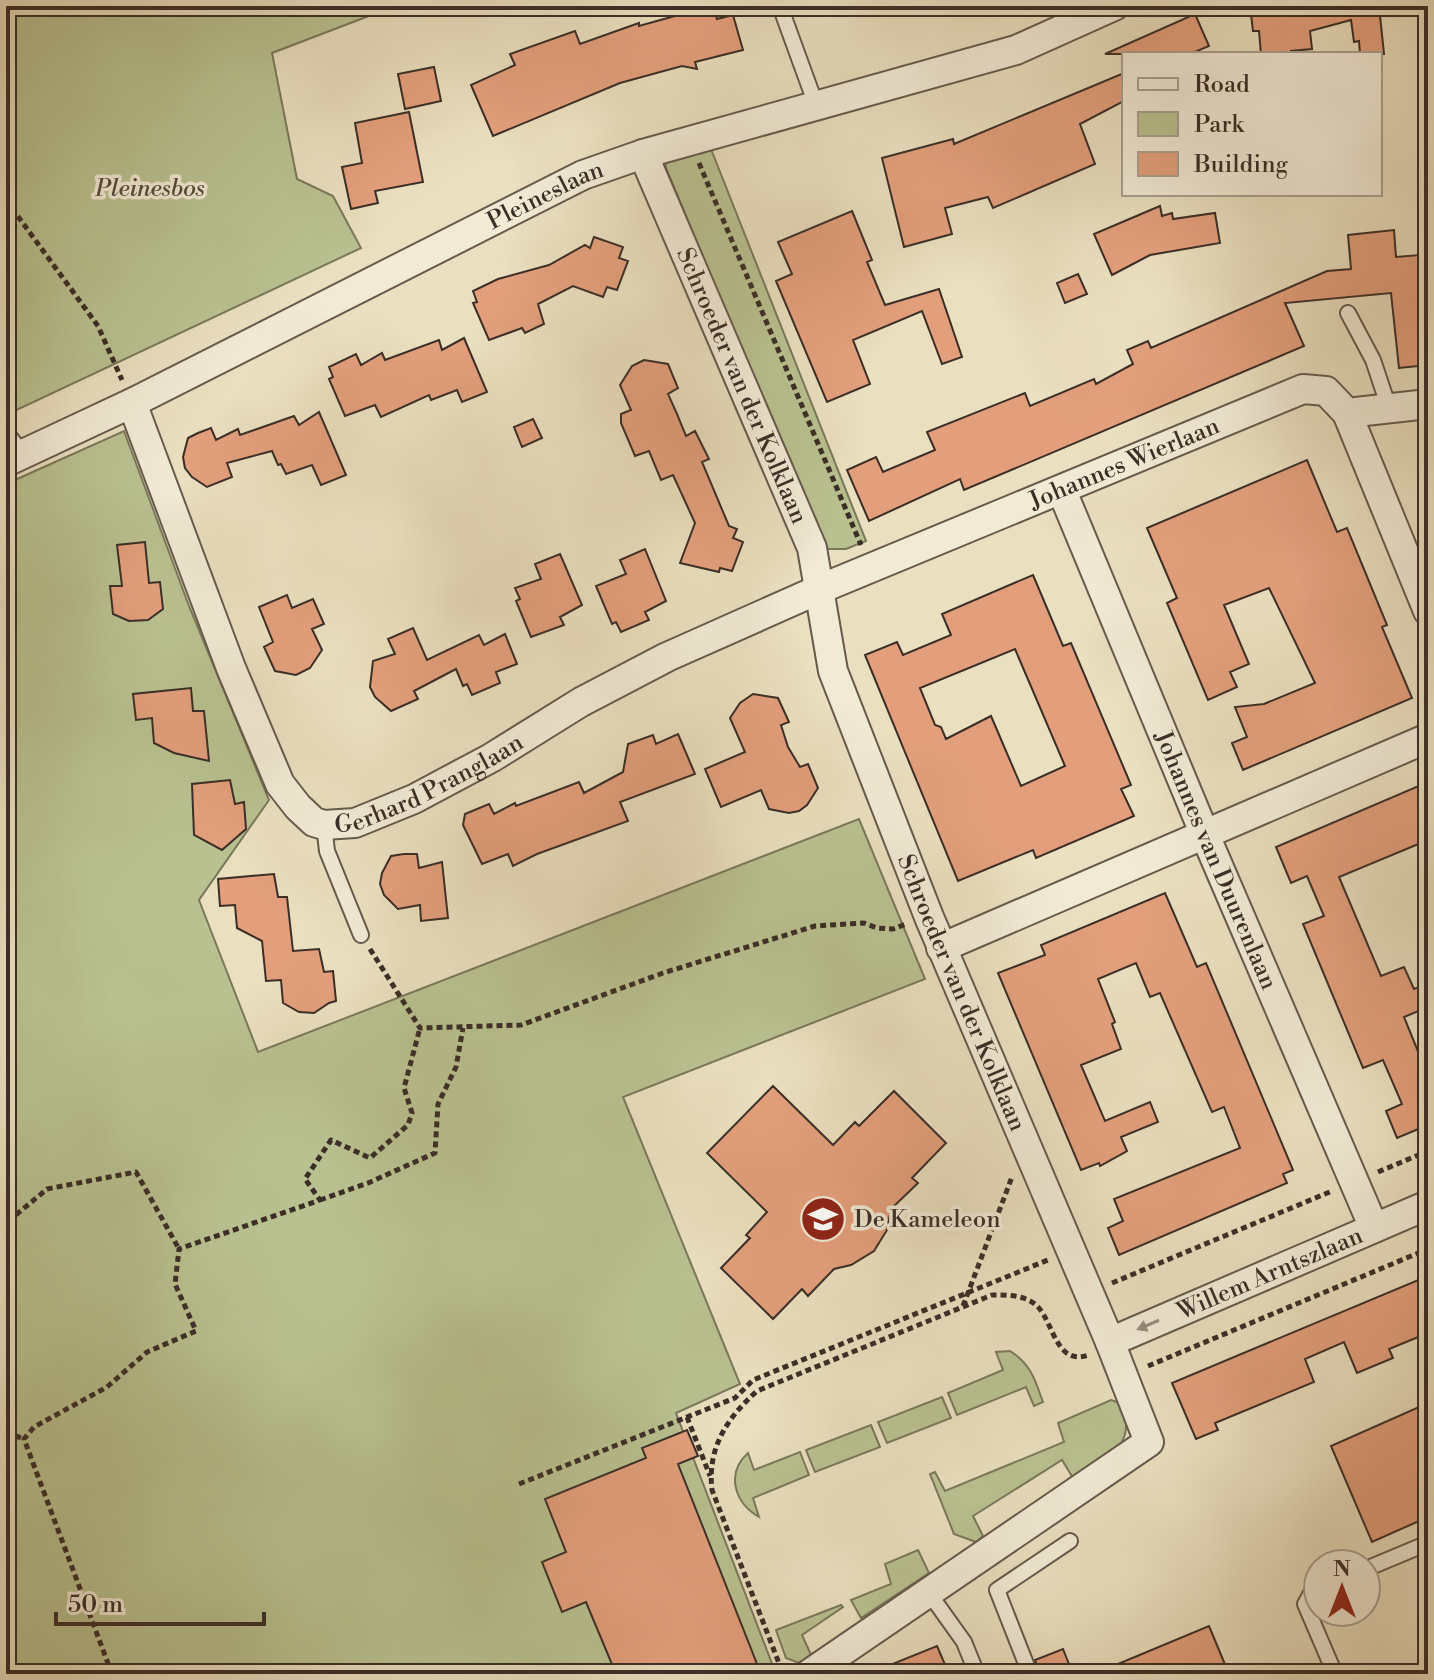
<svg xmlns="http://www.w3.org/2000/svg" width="1434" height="1680" viewBox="0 0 1434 1680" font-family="'Libre Bodoni',serif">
  <rect width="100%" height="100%" fill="#eadfbf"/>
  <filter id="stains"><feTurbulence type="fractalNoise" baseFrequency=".0025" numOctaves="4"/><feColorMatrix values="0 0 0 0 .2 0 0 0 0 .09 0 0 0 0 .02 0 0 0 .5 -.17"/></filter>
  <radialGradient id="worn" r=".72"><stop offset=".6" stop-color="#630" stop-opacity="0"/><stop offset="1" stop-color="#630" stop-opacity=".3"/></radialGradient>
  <path fill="#b9c190" stroke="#7a785c" stroke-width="2" d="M6,6h389l-123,47 25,126 36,17 28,52 -355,167z
    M709,144l157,397 -20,8h-18l-12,-20 -150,-361 -1,-11z
    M124,431l65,175 80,194 -70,100 59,152 601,-233 66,160 -302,118 117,287 -64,29 100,261h-770v-1190z
    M1010,1351c21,13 25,29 33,51l-9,4 -8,-19 -69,28 -9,-22 55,-23 -7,-18z
    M942,1397l9,21 -64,25 -9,-21z
    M1111,1400l9,3c7,15 9,26 1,41l-48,34 -11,-18 -89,56 10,20 -7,6 -22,-8 -24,-60 5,-2 10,19 119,-49 -6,-19z
    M871,1425l9,22 -65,25 -9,-22z
    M800,1452l9,23 -56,23 6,19c-24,-14 -34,-43 -11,-64l6,17z
    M918,1550l11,23 -68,45 -10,-18 40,-16 -6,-20z
    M841,1605l2,2 -41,28 10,22 -13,6 -13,-5 -10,-28z"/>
  <path fill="#e39f7c" stroke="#3b2e27" stroke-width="2" fill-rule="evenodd" d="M679,6h34l4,13 16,-4 10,35 -48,12 2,7 -15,-3 -62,17 -127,53 -22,-51 44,-20 -5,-11 65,-23 5,13 59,-21v3l43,-12z
    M1250,6h129l5,48h-24l-1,-13 -5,1 -3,-22 -41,11 2,18 -21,2v3h-30l-2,-23h-6z
    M1195,14l14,32 -19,8h-85z
    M434,67l7,34 -36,8 -7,-35z
    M1124,73v28l-44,23 15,40 -102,44 -5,-11 -43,11 7,26 -48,13 -22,-89 71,-19 1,5z
    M409,112l14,70 -48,9 3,12 -27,6 -9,-42 20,-4 -7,-40z
    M1160,206l2,10 10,-3 1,6 42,-6 5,30 -70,12 -38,20 -18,-41z
    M852,211l20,49 -5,2 18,43 54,-16 23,68 -20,7 -20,-53 -69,29 17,44 -43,18 -51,-121 16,-7 -14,-32z
    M1394,230l2,27 24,-2 6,58h2v52l-29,3 -8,-75 -106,10 19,43 -340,144 -4,-11 -91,42 -22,-51 29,-13 7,15 52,-22 -8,-18 98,-39 5,13 64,-27 2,5 37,-20 -6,-14 21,-9 3,7 176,-77 24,-2 -3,-34z
    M594,237l29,10 -4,11 9,3 -11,29 -10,-3 -4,10 -30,-11 -35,18 6,20 -19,9 -3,-5 -33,12 -16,-37 4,-1 -4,-11 25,-12 51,-14 36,-20 5,3z
    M1078,274l9,20 -22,9 -8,-20z
    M464,338l23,54 -25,10 -5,-12 -26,10 -2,-5 -48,22 -6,-12 -30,11 -16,-37 4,-2 -4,-10 27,-13 5,11 21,-12 3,7 54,-20 3,10z
    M644,360l24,4 10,24 -10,6 9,20 9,22 9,-5 14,28 -7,3 27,64 8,3 -4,9 10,4 -11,29 -12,-3 -1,4 -39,-9 15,-40 -22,-48 -12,5 -12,-29 -14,5 -14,-33v-9l10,-4 -11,-25 12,-19z
    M319,412l27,63 -25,10 -9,-20 -26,9 -5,-10 -3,1 -6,-14 -45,12 5,14 -25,10 -15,-10 -7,-9 -2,-11 5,-19 10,-5 13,-5 5,12 22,-11 2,6 54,-19 5,9z
    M533,419l9,19 -20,9 -8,-20z
    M1307,460l30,72 10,-4 40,97 -5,2 30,71 -169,72 -11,-27 15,-6 -12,-30 29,-3 51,-21 -46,-95 -45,17 25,59 -19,8 7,15 -29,13 -41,-97 10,-5 -30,-70z
    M145,542l4,41 11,-1 3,27 -15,11 -19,1 -16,-7 -3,-28h12l-5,-41z
    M645,549l21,52 -21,11 4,8 -28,12 -5,-10 -4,2 -16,-38 30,-12 -6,-14z
    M560,554l22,51 -22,12 4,8 -33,12 -15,-36 4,-2 -5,-11 26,-9 -6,-15z
    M1033,575l30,71 8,-3 60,142 -10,4 13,27 -98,42 -3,-8 -75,31 -93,-226 32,-13 6,13 48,-20 -9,-21zM1015,649l50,117 -44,20 -30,-70 -45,23 -5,-12 -6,-2 -15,-37z
    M287,595l5,13 21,-9 11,25 -12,5 10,21 -12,18 -14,7 -21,-4 -11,-24 9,-5 -14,-35z
    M413,628l14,32 52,-25 5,10 21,-11 12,30 -21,8 4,11 -28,12 -5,-11 -4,2 -7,-17 -42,22 4,8 -27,12 -16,-14 -5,-10 3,-26 22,-7 -7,-15z
    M191,688l2,23h11l5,50 -35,-8 -20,-10 -2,-25 -16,2 -3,-26z
    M753,694l25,4 11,24 -8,3 7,22 12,20 8,-3 10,24 -11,17 -8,6 -10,2 -20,-4 -8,-19 -40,17 -16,-38 40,-17 -15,-34 10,-15z
    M678,734l17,40 -75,28 8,19 -91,33 -24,12 -5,-12 -26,10 -19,-39 2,-11 24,-10 5,10 21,-11 1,3 63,-24 5,11 39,-21 5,-28 25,-9 3,9z
    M230,780l5,24 9,-2 2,27 -24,21 -28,-15 -2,-51z
    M1428,782v58l-89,37 42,99 23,-9 10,22 14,-5v23l-24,10 24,59v49l-31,13 -11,-27 16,-7 -19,-44 -20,8 -60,-144 21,-8 -17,-40 -16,7 -15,-36z
    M404,854h13l2,14 23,-6 6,56 -27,3 -1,-16 -22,4 -14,-14 -4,-11 2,-11 9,-17z
    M274,874l4,23h9l6,54 26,-2 5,23 9,-1 3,30 -7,2 -15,10 -15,-1 -16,-9 -2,-23 -15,1 -4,-40 -25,-13 -2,-23 -15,1 -2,-27z
    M1165,893l32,74 9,-4 87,207 -10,4 4,9 -168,72 -11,-27 15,-7 -9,-22 126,-51 -16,-41 -12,5 -52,-119 -10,4 -14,-34 -38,16 17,43 -3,2 9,25 -40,16 24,56 45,-19 8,20 -37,15 6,14 -27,15 -1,-3 -18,7 -83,-197 47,-18 -4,-10z
    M773,1086l60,59 22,-23 4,4 35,-35 52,52 -34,35 6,5 -27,26 -4,21 -13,21 -23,14 -17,4 -26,27 -6,-7 -29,30 -52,-51 29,-30 -4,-3 21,-23 -60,-59z
    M1428,1276v57l-39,16 4,9 -36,15 -13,-31 -39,17 9,23 -99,41 3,7 -22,9 -24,-56z
    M1428,1403v114l-56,25 -41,-96z
    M687,1430l11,26 -20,8 83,210h-145l-30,-72 -24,10 -20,-50 24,-10 -21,-53 101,-41 -4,-10z
    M1209,1626l20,48h-135z
    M937,1646l12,28h-78l-1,-1z
    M1063,1649l10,25h-33l-5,-14z"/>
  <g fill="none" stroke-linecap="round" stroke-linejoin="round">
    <g stroke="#675a4d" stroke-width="18">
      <path id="lane" d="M780,6l36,99
        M1348,313l25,47 16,48
        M6,432l17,22
        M324,825l3,26 34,84
        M1366,1569l62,-26
        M1318,1590l-7,3 -6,11 30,70
        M929,1593l35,49 13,32
        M1030,1674l-33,-84 73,-49"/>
    </g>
    <g stroke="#675a4d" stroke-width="32">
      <g id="street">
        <path id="s1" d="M643,154l169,394 21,123 96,246 181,425 39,100 -340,232"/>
        <path id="s2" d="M132,403l99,265 49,116 18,23 16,15 10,3 31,-2 59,-24 77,-41 90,-56 86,-45 153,-68 483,-200 23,2 21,22 81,-9"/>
        <path d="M1347,413l81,198"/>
        <path id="s3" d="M6,462l126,-59 451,-228 60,-21 373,-104 98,-44"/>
        <path id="s4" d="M1062,491l143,344 169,393"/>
        <path d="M941,948l487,-210"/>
        <path id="s5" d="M1110,1342l318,-137"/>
      </g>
    </g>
    <path stroke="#3b2e27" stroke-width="5" stroke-dasharray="6 4" stroke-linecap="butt" d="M699,163l162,382
      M6,200l92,126 24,54
      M370,949l50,79 101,-3 142,-52 152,-47 49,-3 13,5 16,1 13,-5
      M1378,1172l50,-21
      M320,1200l48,-17 67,-30 3,-49 18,-37 7,-39
      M6,1252l5,-33 36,-30 89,-17 43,77
      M1112,1283l220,-92
      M963,1306l49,-129
      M1148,1366l280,-117
      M687,1417l23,59
      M6,1432l18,7
      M519,1484l216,-86 18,-18 295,-120
      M782,1671l-70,-181c-5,-42 15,-72 45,-99l235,-96c17,0 36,0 47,13 15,18 18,58 50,47
      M112,1674l-88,-235 10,-12 73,-40 40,-35 49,-21 -21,-47 4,-35 141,-49 -15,-21 26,-39 39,18 38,-33 4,-12 -8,-25 16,-60"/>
    <use href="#lane" stroke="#f1ead5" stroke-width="14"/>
    <use href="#street" stroke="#f1ead5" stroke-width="28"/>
  </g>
  <defs><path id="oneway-solid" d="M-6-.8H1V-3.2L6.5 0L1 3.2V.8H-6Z" transform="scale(2)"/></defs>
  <use fill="#968c7e" href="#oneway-solid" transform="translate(1148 1325) rotate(157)"/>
  <defs>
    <g id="school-disc" transform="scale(2.3)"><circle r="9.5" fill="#8f2418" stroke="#f1ead5"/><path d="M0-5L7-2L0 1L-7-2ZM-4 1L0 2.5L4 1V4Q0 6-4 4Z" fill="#fff"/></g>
  </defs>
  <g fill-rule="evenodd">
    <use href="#school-disc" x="823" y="1219"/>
  </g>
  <g text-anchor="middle" stroke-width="7" stroke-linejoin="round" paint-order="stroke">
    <g font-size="24" font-style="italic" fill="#544b3c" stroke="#f1ead5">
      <text x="150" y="196">Pleinesbos</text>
    </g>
    <g font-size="24" fill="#3b2e27" stroke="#f1ead5">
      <text dy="8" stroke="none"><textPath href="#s3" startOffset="602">Pleineslaan</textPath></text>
      <text dy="8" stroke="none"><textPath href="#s1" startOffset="252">Schroeder van der Kolklaan</textPath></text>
      <text dy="8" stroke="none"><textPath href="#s2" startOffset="1352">Johannes Wierlaan</textPath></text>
      <text dy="8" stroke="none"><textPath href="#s2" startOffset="584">Gerhard Pranglaan</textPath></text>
      <text dy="8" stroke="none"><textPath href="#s4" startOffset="400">Johannes van Duurenlaan</textPath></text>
      <text dy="8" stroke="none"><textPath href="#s1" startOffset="900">Schroeder van der Kolklaan</textPath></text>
      <text dy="8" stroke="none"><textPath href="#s5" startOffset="174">Willem Arntszlaan</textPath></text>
    </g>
    <g font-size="24" fill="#3b2e27" stroke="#f1ead5" text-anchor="start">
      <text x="854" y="1227">De Kameleon</text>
    </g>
  </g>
  <rect width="1434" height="1680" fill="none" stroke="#eadfbf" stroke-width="32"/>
  <rect x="8" y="8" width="1418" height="1664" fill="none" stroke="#3b2e27" stroke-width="4"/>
  <rect x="16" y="16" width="1402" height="1648" fill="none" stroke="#3b2e27" stroke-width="2"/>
  <rect x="1122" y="52" width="260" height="144" fill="#f1ead5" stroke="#a89f8f" stroke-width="2"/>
  <rect x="1138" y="78" width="40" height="12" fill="#f1ead5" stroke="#a89f8f" stroke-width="2"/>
  <text x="1194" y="92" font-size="24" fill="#3b2e27">Road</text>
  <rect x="1138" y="112" width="40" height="24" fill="#b9c190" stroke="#a89f8f" stroke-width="2"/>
  <text x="1194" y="132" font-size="24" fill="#3b2e27">Park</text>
  <rect x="1138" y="152" width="40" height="24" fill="#e39f7c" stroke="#a89f8f" stroke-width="2"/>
  <text x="1194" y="172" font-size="24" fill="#3b2e27">Building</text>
  <g transform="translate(1342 1588)"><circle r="38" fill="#f1ead5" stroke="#a89f8f" stroke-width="2"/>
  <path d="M0-6L14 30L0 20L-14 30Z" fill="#8f2418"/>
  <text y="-12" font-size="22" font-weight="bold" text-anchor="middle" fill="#3b2e27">N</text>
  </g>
  <path d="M56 1612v12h208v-12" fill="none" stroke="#3b2e27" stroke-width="4"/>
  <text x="68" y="1612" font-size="24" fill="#3b2e27" stroke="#f1ead5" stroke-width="6" paint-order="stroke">50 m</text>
  <rect width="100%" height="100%" filter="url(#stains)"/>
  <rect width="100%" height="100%" fill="url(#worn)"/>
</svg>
